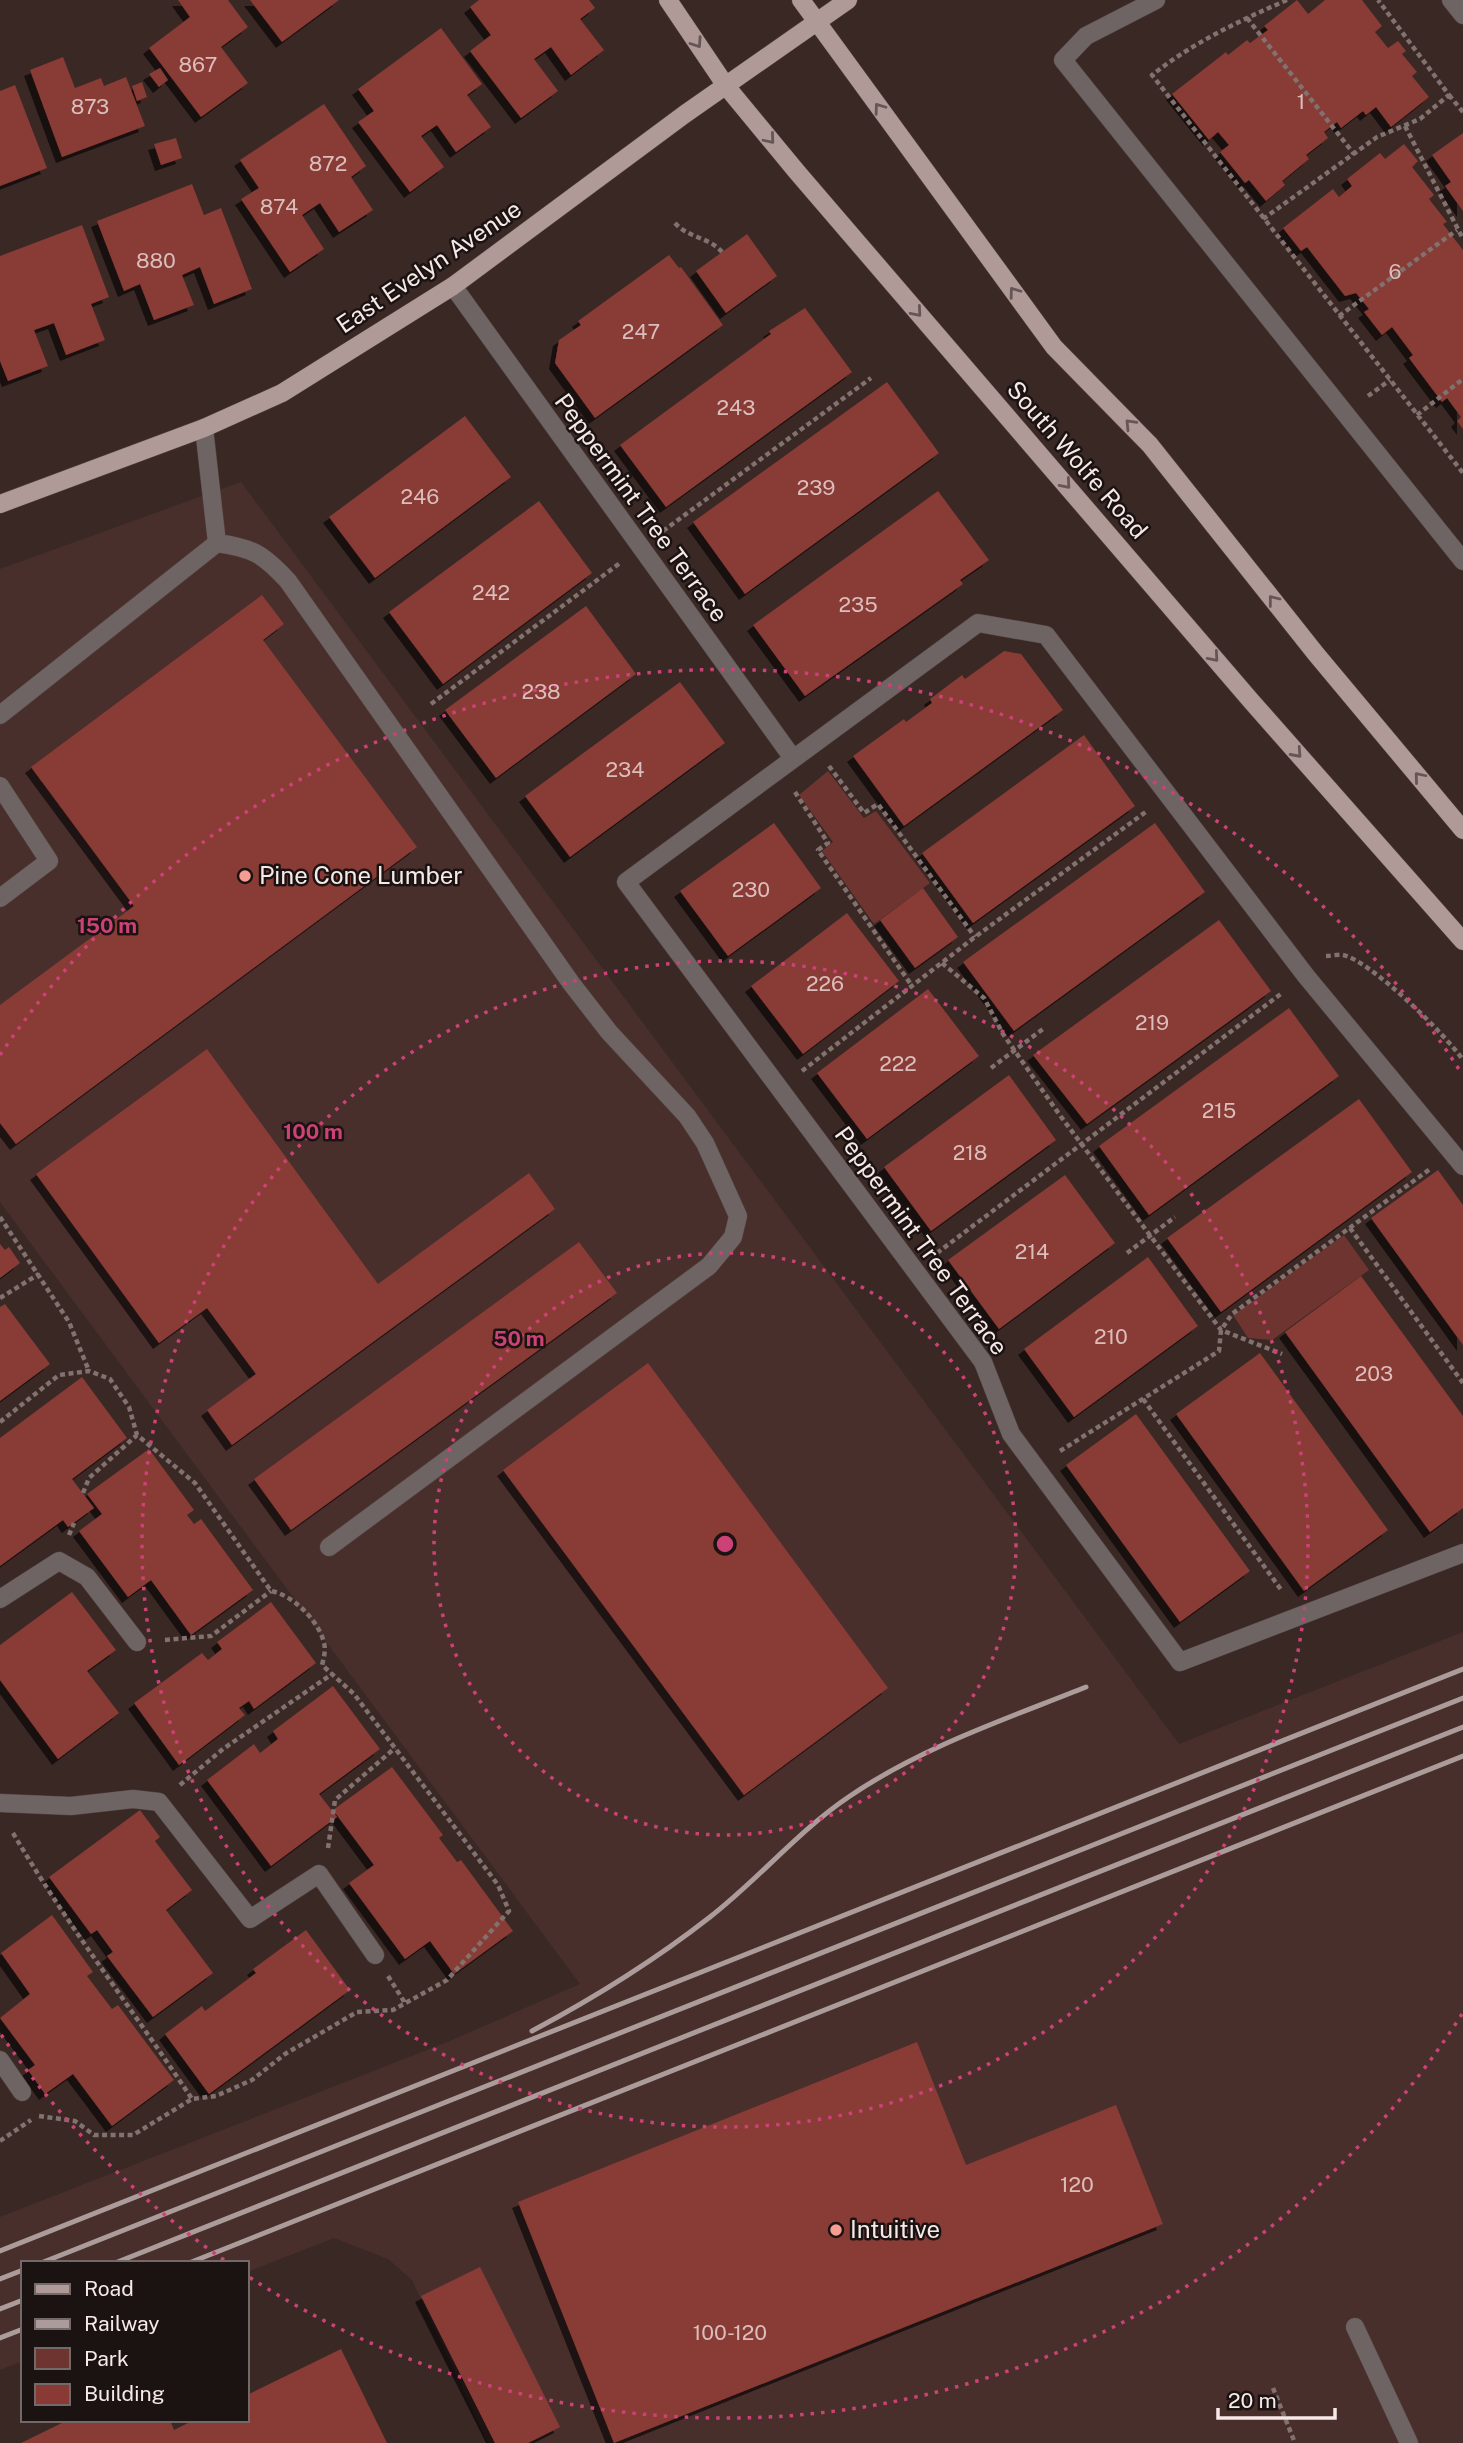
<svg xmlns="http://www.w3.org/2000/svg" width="1463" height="2443" viewBox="0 0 1463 2443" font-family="'Public Sans',sans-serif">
  <defs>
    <filter id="shadow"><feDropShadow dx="-6" dy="6" stdDeviation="0" flood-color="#0009"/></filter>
  </defs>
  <rect width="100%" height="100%" fill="#3a2825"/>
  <path fill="#492f2c" d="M241,482l938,1262 284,-112v811h-975l-76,-163 -24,-21 -54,-21 -87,34v-9h-224v98l-23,9v-153l450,-176 130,-57 -580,-782v-633z"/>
  <path fill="#6e342f" d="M828,771l36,47 12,-7 54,72 -56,41 -52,-73 11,-9 -34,-47z
    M1344,1235l25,35 -97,70 -24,-2 -15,-23z"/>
  <path fill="#893a34" filter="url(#shadow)" d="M178,0h50l20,27 -27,20 27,36 -47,34 -52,-69 41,-31z
    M250,0h89l-57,42z
    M479,0h110l6,8 -15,11 24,31 -33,25 -20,-28 -17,12 24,32 -37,27 -51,-67 21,-16 -21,-28z
    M1297,0l11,14 17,-14h37l20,26 -7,6 13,16 10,-7 8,10 -4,3 15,18 -5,4 17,21 -38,30 -15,-20 -10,8 -3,-4 -22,17 -4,-6 -13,10 4,6 -22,17 3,4 -27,22 3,4 -19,16 -17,-21 -4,3 -25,-31 9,-7 -11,-13 -9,8 -37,-46 54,-42 2,3 19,-15 3,3 18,-13 -4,-4z
    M441,28l41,56 -15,11 24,32 -35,25 -19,-27 -16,11 23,31 -34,25 -52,-70 16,-11 -16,-22z
    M63,57l12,31 26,-10 3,8 22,-9 19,49 -83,31 -32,-87z
    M160,68l8,12 -9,7 -10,-13z
    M142,82l5,15 -10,4 -5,-15z
    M15,85l32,83 -47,18v-95z
    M324,104l42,62 -15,11 22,33 -34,22 -19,-29 -18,12 22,34 -34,23 -49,-73 18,-11 -19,-28z
    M1463,133v78l-18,-25 6,-4 -19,-27z
    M176,138l6,20 -21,7 -7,-21z
    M1404,144l14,17 -6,6 22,28 -5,4 18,23 -4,2 20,26v179l-6,-8 4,-4 -14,-19 -5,4 -33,-44 4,-3 -21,-28 -10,8 -18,-23 5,-3 -13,-16 -11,3 -38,-49 -6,4 -18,-23 50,-39 6,8 13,-11 -5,-7 33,-26 5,6z
    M192,184l12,31 17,-7 31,81 -38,15 -14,-37 -18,8 12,30 -40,15 -14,-36 -16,7 -27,-70z
    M82,225l27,72 -18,7 14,36 -39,15 -12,-32 -20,7 14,36 -40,15 -8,-20v-105z
    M747,234l30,42 -51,37 -30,-42z
    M669,255l10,13 2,-1 42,58 -128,93 -40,-55 4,-23 22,-15 -3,-4z
    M805,308l47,64 -186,135 -46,-62 151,-111 -2,-3z
    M887,382l52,71 -194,141 -52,-72z
    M465,416l46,61 -136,101 -46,-61z
    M938,491l51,69 -29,20 3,4 -158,112 -52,-71z
    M539,501l53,72 -149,111 -54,-72z
    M262,595l22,29 -21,16 154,207 -401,297 -16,-21v-118l134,-99 -103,-139z
    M586,606l50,68 -140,104 -51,-68z
    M1004,651l17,3 42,56 -159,116 -51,-70 51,-37 2,3 26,-19 -2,-4 32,-24 3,4z
    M680,682l45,61 -155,114 -45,-61z
    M1084,735l51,71 -162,117 -51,-70z
    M774,823l47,65 -93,68 -48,-65z
    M1155,823l50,69 -191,139 -51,-69z
    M923,888l35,49 -43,31 -35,-48z
    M847,913l52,68 -96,73 -52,-68z
    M1219,920l52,71 -184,133 -54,-69z
    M928,989l51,67 -112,83 -50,-66z
    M1289,1008l50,68 -190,139 -50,-69z
    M207,1049l171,235 151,-111 26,36 -323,236 -25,-35 49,-36 -49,-66 -48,35 -123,-169z
    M1009,1075l47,65 -125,91 -47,-64z
    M1359,1099l53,73 -191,140 -54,-74z
    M1438,1170l25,35v140l-92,-127z
    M1065,1175l50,68 -116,86 -51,-69z
    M579,1242l38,51 -326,237 -37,-51z
    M0,1244l5,6 4,-3 11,16 -20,15z
    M1148,1257l50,69 -124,91 -50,-68z
    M1361,1276l102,140v92l-33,24 -145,-200z
    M5,1304l45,60 -50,37v-94z
    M1260,1353l128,177 -84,61 -128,-177z
    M648,1363l240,325 -144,107 -241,-325z
    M82,1377l45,61 -55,41 22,29 -26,19 -5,-7 -63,46v-128z
    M1136,1414l114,157 -70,51 -114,-157z
    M149,1449l45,61 -7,5 7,9 7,-5 52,71 -62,45 -40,-55 -23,17 -49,-66 23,-17 -15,-20z
    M72,1592l44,58 -29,21 32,42 -61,46 -58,-79v-35z
    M271,1602l45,61 -62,46 -5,-8 -10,7 6,7 -66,50 -45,-62 68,-50 6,7 14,-11 -5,-7z
    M333,1686l47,63 -61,45 18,23 -66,49 -64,-86 47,-36 6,9 18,-14 -5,-8z
    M392,1767l51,68 -4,3 18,24 4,-2 52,71 -59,43 -24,-33 -25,18 -56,-76 25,-18 -41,-55z
    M140,1810l20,27 -5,4 37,49 -26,20 47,63 -60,44 -46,-61 6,-4 -16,-22 -6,4 -42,-57z
    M52,1915l41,57 -6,4 25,33 6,-4 56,75 -62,46 -39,-52 -28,20 -17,-24 7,-5 -35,-47 30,-24 -29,-41z
    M306,1930l44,60 -141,104 -44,-60 37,-28 3,5 51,-38 -3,-4z
    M917,2042l49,123 150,-60 47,119 -549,219 -96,-241z
    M480,2267l80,160 -32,16h-33l-74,-147z
    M341,2349l46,94h-366l47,-23h102l4,10 20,-10h53v-25z"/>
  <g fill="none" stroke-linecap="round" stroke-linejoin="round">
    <g stroke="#544340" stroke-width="19">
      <path id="minor" d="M1156,0l-70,36 -23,24 400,501
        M1451,0l12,15
        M453,286l339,471
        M217,543c36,5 46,11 71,38l283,402 38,49 78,84 18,27 33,73 -5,21 -24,29 -380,281
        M0,715l217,-172 -13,-115
        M0,786l49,75 -49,37
        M1463,1166l-157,-190 -260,-341 -68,-12 -352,259 357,480 28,72 169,228 283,-109
        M0,1599l59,-38 28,16 50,65
        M0,1803l71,3 62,-7 26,3 91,117 69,-45 56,81
        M0,2060l22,32
        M1355,2327l54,116"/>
    </g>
    <g stroke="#544340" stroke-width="19">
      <path id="major" d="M668,0l58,86 71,86 455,530 211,239
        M801,0l253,347 96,98 166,209 147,176
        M0,504l204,-76 78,-35 171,-107 232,-172 163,-114"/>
    </g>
    <path stroke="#81716f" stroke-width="4.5" stroke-dasharray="5 3.5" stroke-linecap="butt" d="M1287,0c-48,21 -93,42 -135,75l311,398
      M1247,18l107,136
      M1449,95l14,17
      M1405,126l58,113
      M1263,219l114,-82 43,-18 29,-24 -71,-95
      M675,223c13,15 34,14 47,29
      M1339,316l118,-86
      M1368,396l22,-16
      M1417,415l46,-36
      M663,531l208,-153
      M431,704l189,-141
      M829,766l35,47 14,-9 97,133
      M795,792l33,51 -10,7 94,136
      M1326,956c5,0 12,-2 17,-1 28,6 104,81 120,105
      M942,963l42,35 19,36 56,80 162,216 61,24
      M991,1068l52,-39
      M802,1071l173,-134 172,-126
      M0,1217l69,105 20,49
      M1350,1228l113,155
      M937,1253l345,-260
      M1127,1253l48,-36
      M0,1298l39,-24
      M1143,1399l139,192
      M0,1422l59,-47 30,-4 21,8 19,28 8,28 58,48 76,108c22,4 48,30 53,52 2,7 0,14 -2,22l32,29 84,111 60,80 11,26 -62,69 -54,30 -36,2 -72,42 -33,26 -36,16 -24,3 -59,36h-39l-19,-14 -36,-5
      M1060,1451l159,-100 2,-21 11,-16 198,-145
      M83,1493l6,-15 48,-43
      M69,1535l5,-12
      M165,1640l46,-4 60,-45
      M180,1785l43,-36 109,-75
      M13,1833c54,92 120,177 179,266
      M328,1848l7,-48 60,-52
      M388,1976l17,27
      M0,2141l31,-21
      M1273,2388l22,55"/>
    <use href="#minor" stroke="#6e6463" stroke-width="18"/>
    <use href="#major" stroke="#af9a98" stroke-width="18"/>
    <path stroke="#ab9c9b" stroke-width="5" d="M532,2031c62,-33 123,-71 178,-114 49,-38 89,-87 140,-121 72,-49 156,-77 236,-109
      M0,2251l1463,-582
      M41,2263l1422,-565
      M115,2263l1348,-536
      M189,2263l1274,-507
      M0,2279l23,-9
      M0,2309l23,-9
      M0,2338l23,-9"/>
  </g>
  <defs><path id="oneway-chevron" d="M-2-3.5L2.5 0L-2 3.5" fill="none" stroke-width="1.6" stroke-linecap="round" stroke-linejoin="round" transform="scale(1.75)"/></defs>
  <g stroke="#655655">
    <use href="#oneway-chevron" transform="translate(697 43) rotate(56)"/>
    <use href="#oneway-chevron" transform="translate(879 108) rotate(-126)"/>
    <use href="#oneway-chevron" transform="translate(770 139) rotate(50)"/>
    <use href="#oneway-chevron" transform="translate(1014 292) rotate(-126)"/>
    <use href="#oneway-chevron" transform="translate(917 312) rotate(49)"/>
    <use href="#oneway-chevron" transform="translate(1130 424) rotate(-134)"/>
    <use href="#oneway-chevron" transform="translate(1066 484) rotate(49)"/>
    <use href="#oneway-chevron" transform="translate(1273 600) rotate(-128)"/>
    <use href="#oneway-chevron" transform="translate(1214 657) rotate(49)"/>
    <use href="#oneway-chevron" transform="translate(1297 753) rotate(48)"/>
    <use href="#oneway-chevron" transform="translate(1419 777) rotate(-130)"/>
  </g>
  <g fill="none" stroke="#cc4277" stroke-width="3.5" stroke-dasharray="3.5 7">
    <circle cx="725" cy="1544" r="291"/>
    <circle cx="725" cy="1544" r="583"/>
    <path d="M1462 2014A874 874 0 0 1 249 2277M224 2260A874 874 0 0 1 0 2033M0 1055A874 874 0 0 1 1462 1074"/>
  </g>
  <g fill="#f59c93" stroke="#1b1312" stroke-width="2.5">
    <circle cx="245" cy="876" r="7"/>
    <circle cx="836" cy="2230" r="7"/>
  </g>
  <g text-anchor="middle" stroke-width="5" stroke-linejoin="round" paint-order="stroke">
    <g font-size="21" fill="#dbbdbb">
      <text x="198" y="72">867</text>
      <text x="1301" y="109">1</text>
      <text x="90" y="114">873</text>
      <text x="328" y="171">872</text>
      <text x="279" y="214">874</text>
      <text x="156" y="268">880</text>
      <text x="1395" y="279">6</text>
      <text x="641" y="339">247</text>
      <text x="736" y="415">243</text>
      <text x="816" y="495">239</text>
      <text x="420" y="504">246</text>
      <text x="491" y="600">242</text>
      <text x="858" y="612">235</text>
      <text x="541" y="699">238</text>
      <text x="625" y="777">234</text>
      <text x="751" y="897">230</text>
      <text x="825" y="991">226</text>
      <text x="1152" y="1030">219</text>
      <text x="898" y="1071">222</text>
      <text x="1219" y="1118">215</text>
      <text x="970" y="1160">218</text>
      <text x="1032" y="1259">214</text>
      <text x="1111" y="1344">210</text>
      <text x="1374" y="1381">203</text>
      <text x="1077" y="2192">120</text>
      <text x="730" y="2340">100-120</text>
    </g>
    <g font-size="24" fill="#f6e9e8" stroke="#1b1312">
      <text transform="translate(429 267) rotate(-34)" y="8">East Evelyn Avenue</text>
      <text transform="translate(1077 460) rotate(49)" y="8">South Wolfe Road</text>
      <text transform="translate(641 508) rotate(54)" y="8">Peppermint Tree Terrace</text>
      <text transform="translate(921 1241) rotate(54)" y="8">Peppermint Tree Terrace</text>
    </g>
    <g font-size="24" fill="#f6e9e8" stroke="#1b1312" text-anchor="start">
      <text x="259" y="884">Pine Cone Lumber</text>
      <text x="850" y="2238">Intuitive</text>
    </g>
  </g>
  <circle cx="725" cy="1544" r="10" fill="#cc4277" stroke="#1b1312" stroke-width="3.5"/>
  <g font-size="21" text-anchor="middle" font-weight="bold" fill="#cc4277" stroke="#1b1312" stroke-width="5" stroke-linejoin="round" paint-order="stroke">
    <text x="107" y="933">150 m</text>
    <text x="313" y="1139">100 m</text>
    <text x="519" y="1346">50 m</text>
  </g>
  <rect x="21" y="2261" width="228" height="161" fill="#1b1312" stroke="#736968" stroke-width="2"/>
  <rect x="35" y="2284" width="35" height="10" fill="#af9a98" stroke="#736968" stroke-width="2"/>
  <text x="84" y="2296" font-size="21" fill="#f6e9e8">Road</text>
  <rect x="35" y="2319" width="35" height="10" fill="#ab9c9b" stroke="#736968" stroke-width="2"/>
  <text x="84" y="2331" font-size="21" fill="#f6e9e8">Railway</text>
  <rect x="35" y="2348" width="35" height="21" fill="#6e342f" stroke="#736968" stroke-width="2"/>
  <text x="84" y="2366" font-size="21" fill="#f6e9e8">Park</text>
  <rect x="35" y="2384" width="35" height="21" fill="#893a34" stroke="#736968" stroke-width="2"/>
  <text x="84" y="2401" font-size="21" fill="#f6e9e8">Building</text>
  <path d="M1218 2408v10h117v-10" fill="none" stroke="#f6e9e8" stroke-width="3.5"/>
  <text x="1228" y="2408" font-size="21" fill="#f6e9e8" stroke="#1b1312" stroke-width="5" paint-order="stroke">20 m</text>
</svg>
